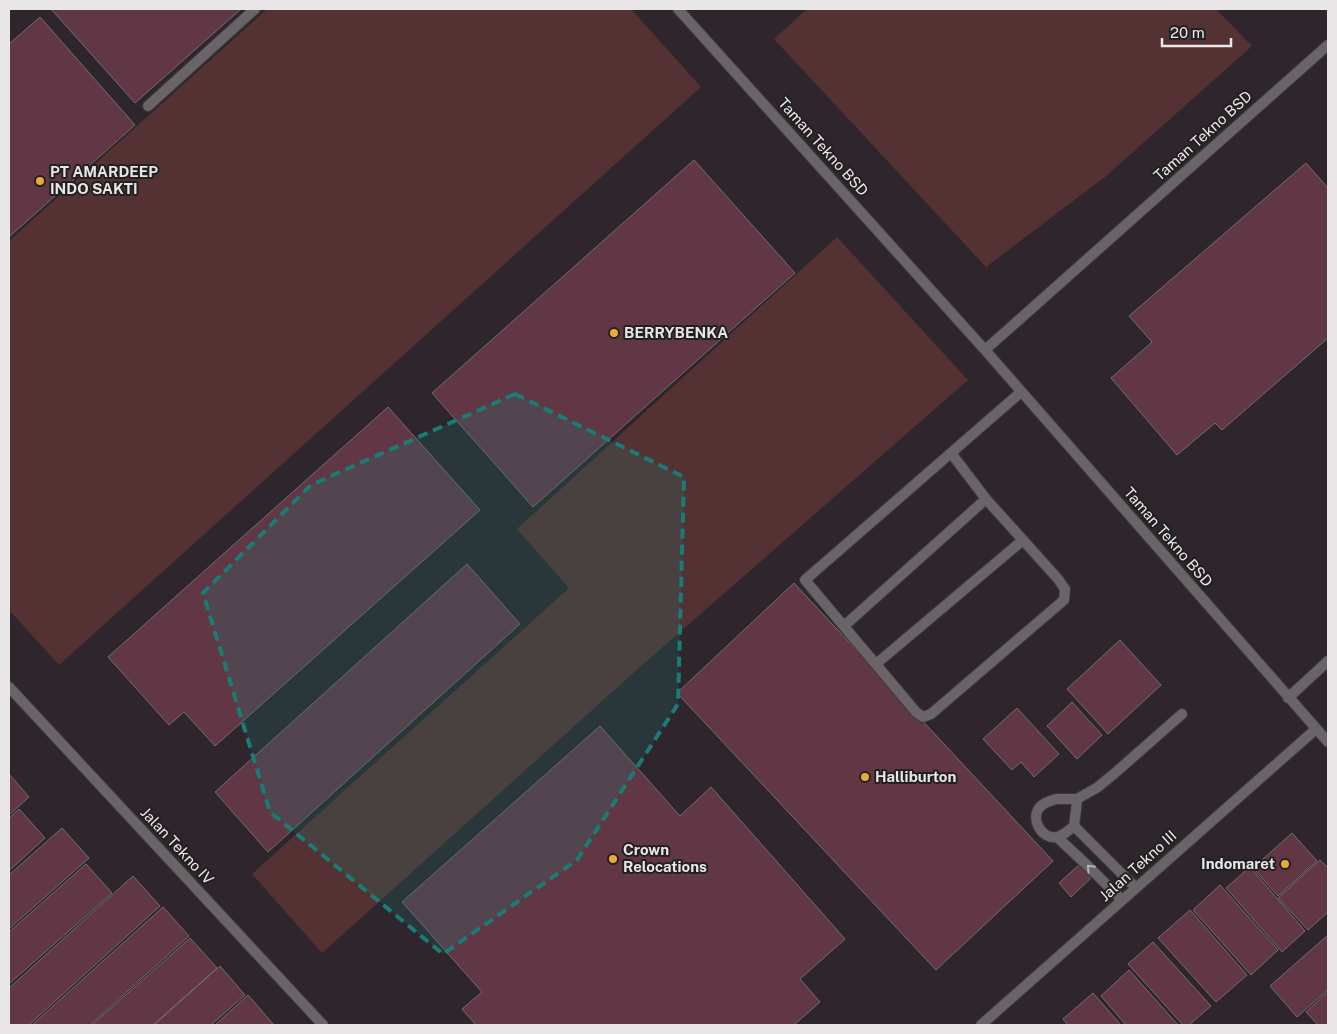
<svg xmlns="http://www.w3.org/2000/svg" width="1337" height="1034" viewBox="0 0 1337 1034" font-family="'Public Sans',sans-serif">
  <rect width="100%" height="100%" fill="#232022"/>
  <path fill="#2e262c" d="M9,9h1319v1016h-1319z"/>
  <path fill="#543233" d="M267,9h364l70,78 -642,578 -50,-55v-369z
    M807,9h409l36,37 -147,131 -119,90 -212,-228z
    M837,237l131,143 -328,287 -318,286 -70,-79 317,-286 -52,-59z"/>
  <path fill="#613746" stroke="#716d6e" d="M51,9h190l-106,94z
    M40,17l95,108 -126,112v-193z
    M694,160l101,113 -262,234 -101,-114z
    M1306,163l22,25v150l-106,92 -7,-7 -38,32 -66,-77 41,-36 -23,-26z
    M388,407l92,103 -265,236 -31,-34 -15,13 -61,-68z
    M467,564l53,60 -252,228 -53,-60z
    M794,583l259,278 -117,109 -259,-277z
    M1120,640l41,45 -53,49 -41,-45z
    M1072,702l30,33 -25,24 -30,-33z
    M1017,708l42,46 -25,23 -13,-15 -9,8 -29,-31z
    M600,726l80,90 31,-29 134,152 -45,40 20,23 -26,23h-318l-14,-16 20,-17 -80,-90z
    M9,774l20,23 -20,18z
    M19,809l26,29 -36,33v-53z
    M62,828l27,30 -80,71v-54z
    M1292,833l25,28 -39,35 -25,-28z
    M1320,860l8,8v44l-20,18 -30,-32z
    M86,864l26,29 -103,91v-52z
    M1080,864l12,13 -21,20 -12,-14z
    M1250,867l55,64 -23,21 -56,-64z
    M133,876l27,30 -131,119h-20v-37z
    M1220,885l58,65 -27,25 -58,-65z
    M163,907l26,29 -99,89h-58z
    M1190,910l57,65 -31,27 -58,-64z
    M1328,935v55l-31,27 -27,-31z
    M190,938l27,30 -64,57h-61z
    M1153,942l58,64 -22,19h-6l-55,-61z
    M220,966l25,29 -34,30h-57z
    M1129,970l49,55h-52l-25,-29z
    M1328,992v33h-10l-12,-13z
    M1093,993l28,32h-53l-5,-6z
    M248,995l26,30h-59z"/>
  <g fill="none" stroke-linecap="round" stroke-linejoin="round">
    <g stroke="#3c3a3b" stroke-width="12">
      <path id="service" d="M678,9l307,341 343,392
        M148,106l107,-97
        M985,350l343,-305
        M951,453l35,46 72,80 7,10 -1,11 -133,114 -8,3 -7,-5 -111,-132 216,-188
        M844,626l142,-127
        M876,664l147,-124
        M9,687l314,338
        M1288,698l40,-37
        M1056,799h21l-1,11 -2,16c-5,4 -11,10 -17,11 -16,3 -28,-20 -16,-31 4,-4 9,-5 15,-7z
        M1077,799l21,-12 17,-14 67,-59
        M1074,826l62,62
        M1057,837l31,29 34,34
        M981,1025l335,-296"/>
    </g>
    <use href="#service" stroke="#686467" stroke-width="10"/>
  </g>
  <defs><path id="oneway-chevron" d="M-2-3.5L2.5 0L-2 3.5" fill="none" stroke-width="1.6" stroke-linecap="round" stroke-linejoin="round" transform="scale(1.25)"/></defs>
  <use stroke="#b5b2b4" href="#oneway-chevron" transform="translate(1090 868) rotate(-134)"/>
  <path fill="#1a7c74" fill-opacity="0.2" stroke="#1a7c74" stroke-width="4" stroke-dasharray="10 6" stroke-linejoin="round" d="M515,394l169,83 -6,227 -101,156 -134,94 -173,-142 -67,-219 108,-108z"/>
  <g fill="#eca93a" stroke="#232022" stroke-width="2">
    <circle cx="40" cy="181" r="5"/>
    <circle cx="614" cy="333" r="5"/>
    <circle cx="865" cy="777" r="5"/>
    <circle cx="613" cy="859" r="5"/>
    <circle cx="1285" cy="864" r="5"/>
  </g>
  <g text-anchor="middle" stroke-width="4" stroke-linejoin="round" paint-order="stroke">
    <g font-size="15" fill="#e8e6e7" stroke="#232022">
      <text transform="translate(1203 136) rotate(-42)" y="5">Taman Tekno BSD</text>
      <text transform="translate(823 147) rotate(48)" y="5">Taman Tekno BSD</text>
      <text transform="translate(1168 537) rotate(49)" y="5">Taman Tekno BSD</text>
      <text transform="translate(177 846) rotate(47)" y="5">Jalan Tekno IV</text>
      <text transform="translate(1138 866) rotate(-42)" y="5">Jalan Tekno III</text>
    </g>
    <g font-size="15" font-weight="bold" fill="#e8e6e7" stroke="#232022" text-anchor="start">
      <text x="50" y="177">PT AMARDEEP<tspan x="50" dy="17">INDO SAKTI</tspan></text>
      <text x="624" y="338">BERRYBENKA</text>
      <text x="875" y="782">Halliburton</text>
      <text x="623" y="855">Crown<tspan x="623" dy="17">Relocations</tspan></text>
      <text x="1275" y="869" text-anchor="end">Indomaret</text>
    </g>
  </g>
  <rect width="1337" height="1034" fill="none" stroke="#e8e6e7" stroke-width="20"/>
  <path d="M1162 38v8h69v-8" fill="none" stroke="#e8e6e7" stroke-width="2.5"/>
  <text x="1170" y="38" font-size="15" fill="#e8e6e7" stroke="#232022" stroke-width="4" paint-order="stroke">20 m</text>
</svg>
